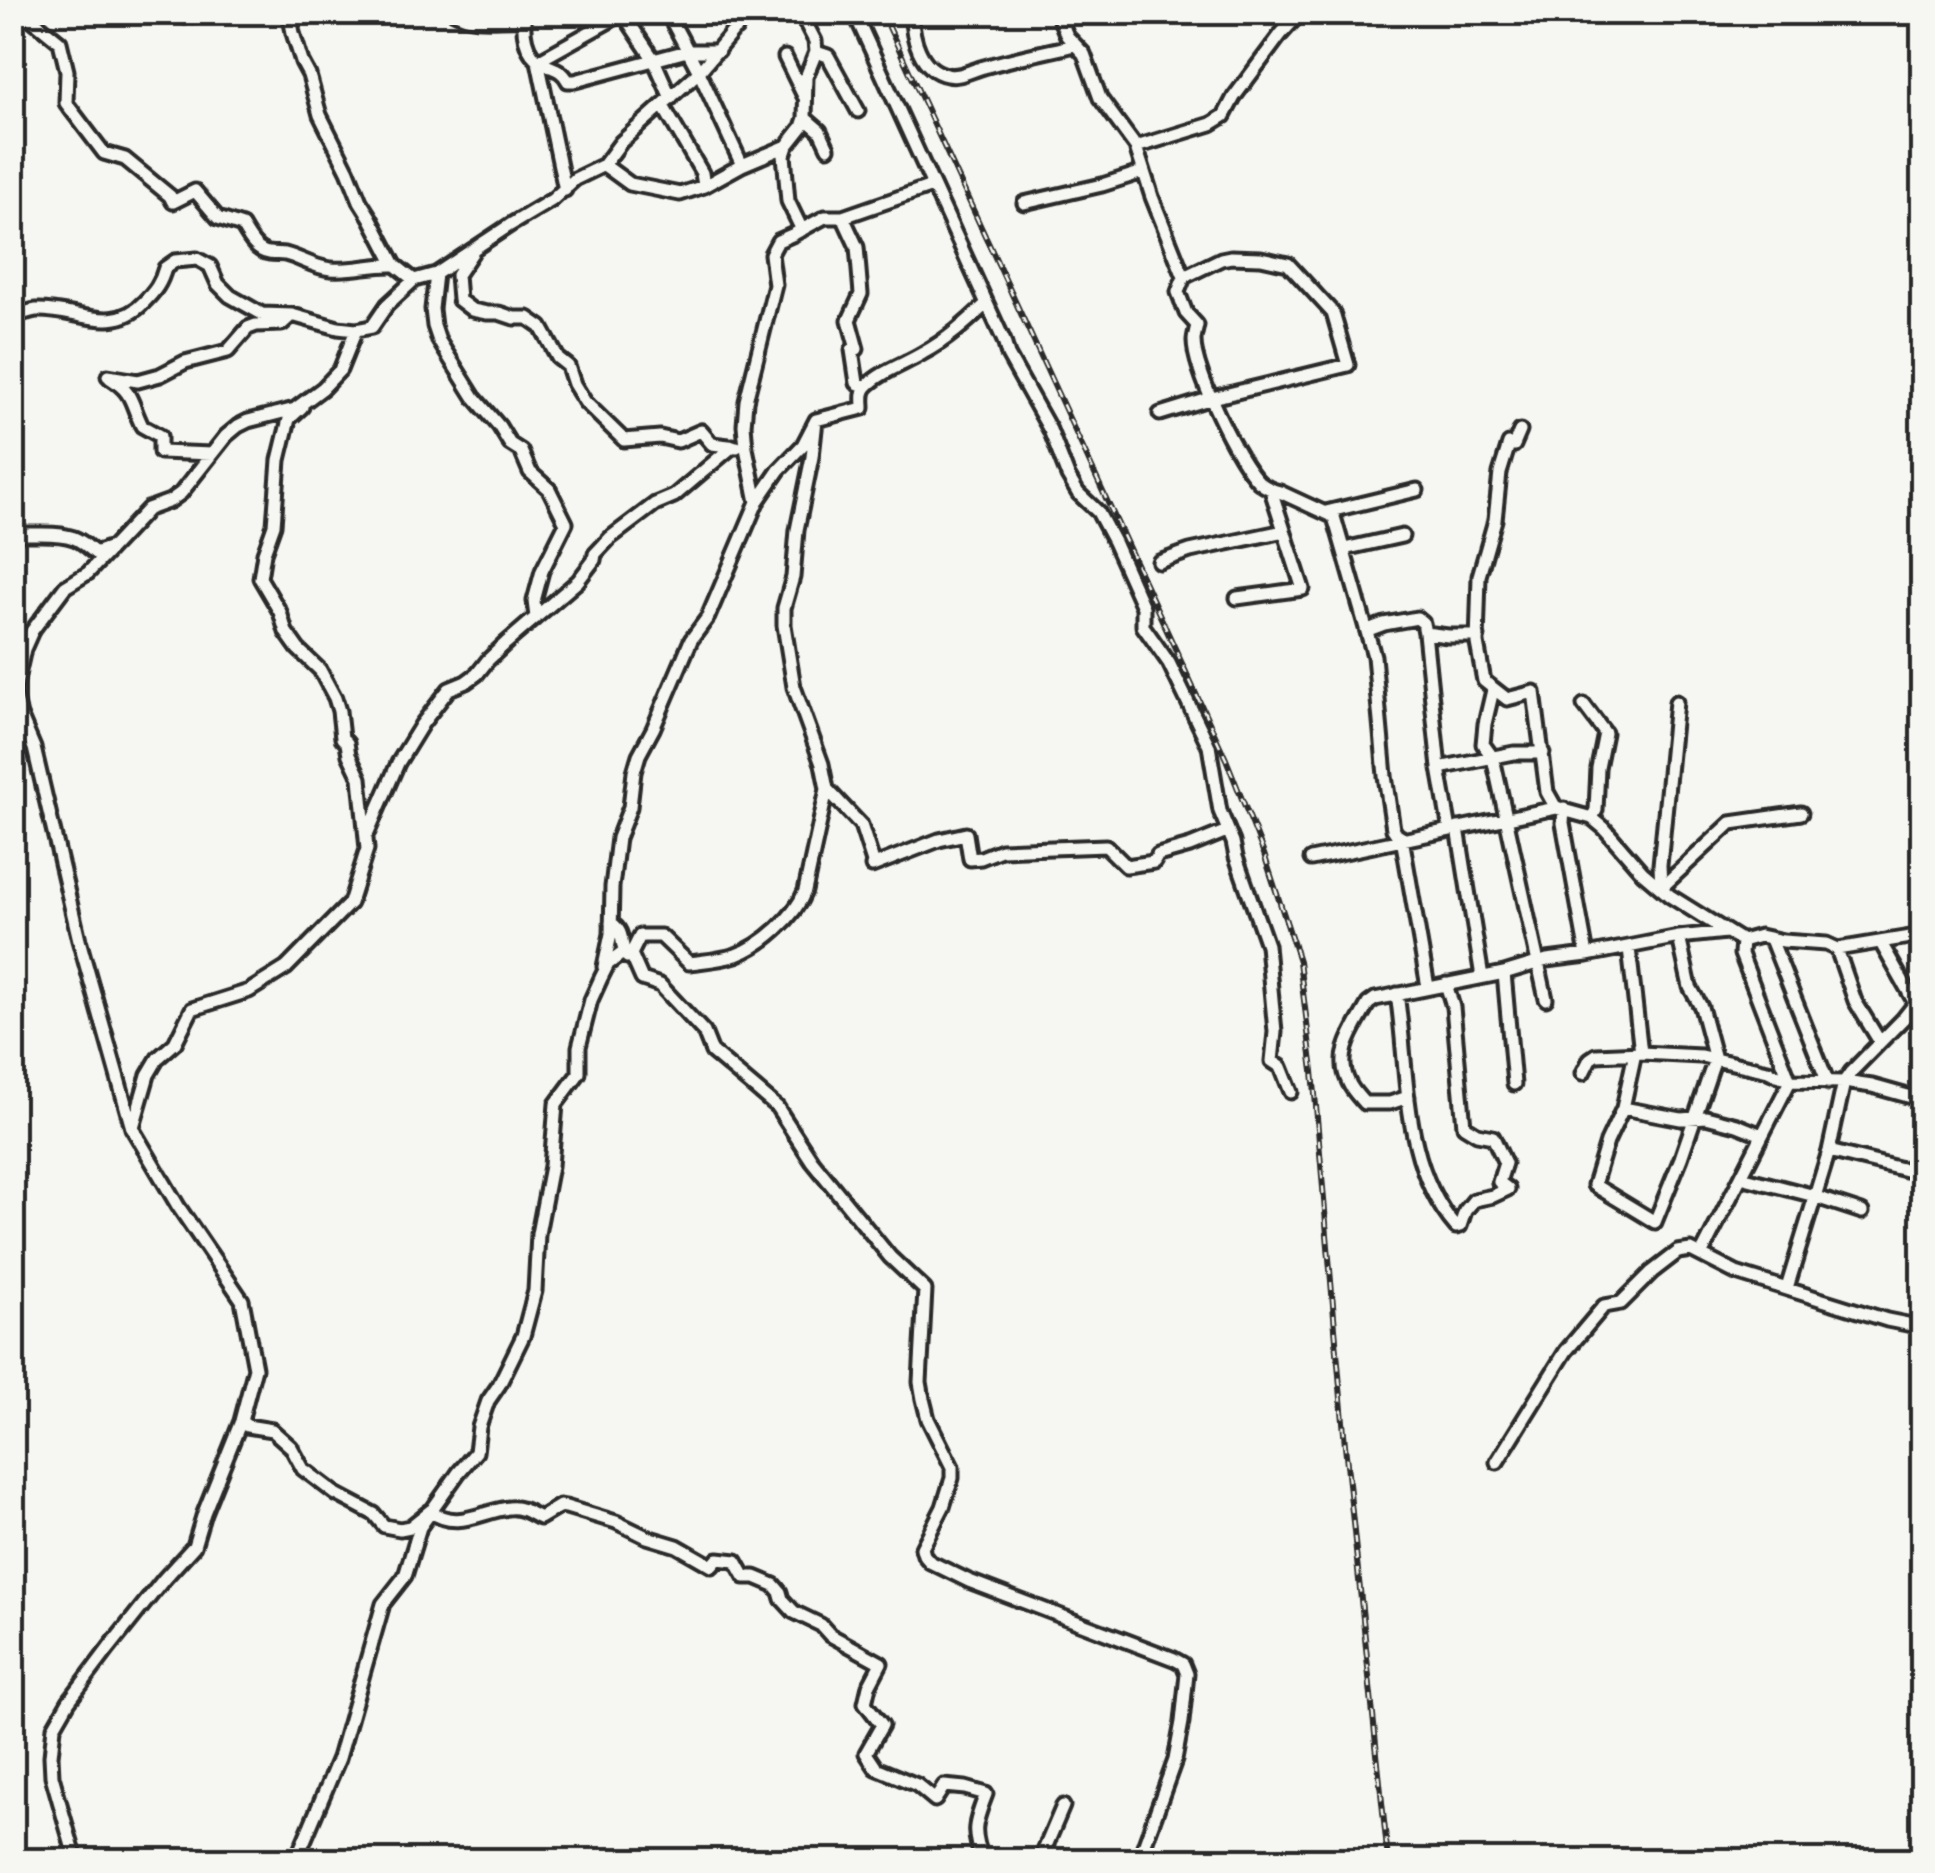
<svg xmlns="http://www.w3.org/2000/svg" width="1935" height="1873" viewBox="0 0 1935 1873" font-family="'Patrick Hand',sans-serif">
  <rect width="100%" height="100%" fill="#f6f6f2"/>
  <filter id="ink" filterUnits="userSpaceOnUse"><feTurbulence type="fractalNoise" baseFrequency=".01" numOctaves="2"/><feDisplacementMap in="SourceGraphic" scale="20" xChannelSelector="R" yChannelSelector="G"/><feConvolveMatrix kernelMatrix="1 2 1 2 8 2 1 2 1" color-interpolation-filters="sRGB"/></filter>
  <g filter="url(#ink)">
    <g fill="none" stroke-linecap="round" stroke-linejoin="round">
      <g stroke="#2b2b2b" stroke-width="19">
        <path id="minor" d="M23,12l37,30 7,29 -1,32 38,50 21,6 45,37 3,6 22,-11 23,27 24,8c6,10 14,26 27,27 6,1 11,0 16,1 16,4 28,13 46,15 21,2 42,-5 64,-4
          M157,12l28,5 27,-5
          M289,12l4,21 9,29 7,13 11,40 28,56 12,30 10,16 25,48 19,15
          M454,12c22,12 46,5 70,7
          M525,12c-3,18 -1,41 17,51 11,6 20,6 26,18h7l112,-30h31
          M622,12l32,48 17,38
          M667,12l32,60 43,93
          M723,12l13,17
          M800,12l15,29 1,11 -10,25 -1,41 -3,9 -15,19 -3,9 4,46 14,29
          M854,12l150,329 4,14 42,75 18,46 10,17 20,19 16,30 29,65v19l26,37 40,83 11,65 13,31 3,15 31,88 8,87 -3,29 9,6 10,25
          M912,12c-1,24 8,58 35,63 13,3 25,-5 37,-8 30,-9 61,-15 91,-22
          M1054,12l5,5 8,19 17,18 16,44 36,49 16,50 32,80 -6,15 8,21 11,12c-1,6 -3,11 -3,16 0,30 43,119 65,141 6,5 12,8 21,10l54,25 40,139 11,120 8,53 4,6 5,3 26,149
          M816,52l12,4 30,55
          M785,57l19,39
          M663,106l39,67 2,13
          M805,118l15,13 8,17
          M1136,147l75,-23 13,-8 10,-19 47,-63 20,-22
          M604,165l26,19 50,10 24,-8 38,-21 45,-19
          M565,190l-27,-129 84,-47
          M1024,203l78,-18 41,-13
          M843,217l89,-31
          M472,253l-15,22 2,25 13,10 15,3h12l15,5h14l13,9 17,31 10,8 6,18 11,18 39,38 36,-3 18,4 23,-10 11,13 25,3
          M436,274l-4,35 2,17 5,15 35,56 25,29 11,18 11,7 9,21 19,17 17,34 -24,48 -8,30 2,16
          M12,316c8,-1 17,-5 24,-6 39,-2 77,26 108,-8 11,-11 17,-19 21,-34l10,-7 22,-2 13,7 8,18 12,12 32,18 30,1 46,13 18,2
          M108,376l30,5 22,-6 25,-13 43,-11 20,-23 8,-3 26,-1 10,-9
          M110,378c24,15 20,24 32,48l18,10v16l52,2
          M1160,414l52,-16 136,-33 -15,-52 -45,-49 -27,-6 -30,-1 -10,2 -37,18
          M816,420l-4,37 -15,73 -4,47 -9,31v17l10,62 28,77 5,25 34,36 12,37 -1,4 67,-26 27,-6 4,25 11,-1 20,-8 105,-4 20,20 28,-4 4,-7 32,-9 37,-15
          M1520,431l-6,14 -5,-1 -9,29 -5,47 -16,56 -2,67 7,38 23,18 27,-7 13,100 9,16
          M757,502l-11,-54 -2,-23 2,-24 29,-116 -4,-31 7,-13 16,-7 31,-17h18l14,30 4,47 -12,26 8,29 -5,1 5,33 9,4
          M1326,512l91,-22
          M12,533c20,3 43,-2 62,5 8,3 14,9 21,15l14,-5
          M1344,549l58,-13
          M1159,562l31,-11 94,-20
          M1237,598l66,-9 -32,-99
          M1368,630l16,-6 33,-6 6,5 2,10 23,3h30
          M1425,633l14,135 11,62
          M12,683l8,32 14,33 45,192 53,188 46,78 64,94 13,68 -14,53 -37,92 -10,33 -30,33 -55,69 -40,53 -15,26 -3,29 1,20 24,84
          M15,689l9,-40 8,-18 33,-44 23,-14 60,-64 22,-8 11,-8 45,-57 12,-10 10,-5 47,-12 28,-21 17,-18 16,-40 16,-3 15,-22 27,-25 22,-6 74,-49 42,-25 23,-21 29,-14 17,-23 78,-70 50,-60
          M1493,690l-8,34 -2,20 10,14 53,241
          M1676,702l-16,163 1,23 70,-65 70,-10
          M1584,705l21,28 -7,35 -2,42 -4,8
          M1439,768l75,-15h29
          M1564,809l-1,14 24,132
          M1458,828l24,149
          M368,832l30,-69 24,-39 27,-35 17,-7 11,-8 11,-14 18,-17 72,-62 16,-21 1,-6 15,-16 45,-34 19,-8 59,-50
          M1311,859l245,-51 36,10 12,10 39,45 27,23 72,45 18,-5 23,5 43,3 11,5 85,-14
          M611,923c15,9 8,22 16,34
          M1771,939l57,144
          M1881,943l34,60
          M1629,948l12,105
          M1837,949l18,52 25,41
          M631,954l11,25 18,6 44,47 8,20 65,55 35,54 78,96 35,33 -5,92 3,17 5,20 24,48v11l-9,29 -21,41 2,7 6,7 39,19 205,78 9,5 4,10 -5,48 -7,38 -36,100
          M604,967l7,-33 1,-47 6,-49 12,-31 4,-35 5,-17 14,-26 38,-89 17,-23 49,-115 22,-32 24,-25 13,-25 47,-12c0,-8 -2,-16 4,-22 15,-15 38,-22 56,-33 24,-13 43,-30 63,-49
          M1504,973l10,111
          M1397,994c12,78 4,170 59,233l4,-1 5,-15 9,-11 19,-4 15,-7 -9,-7 6,-19 -12,-26 -16,-3 -13,-8 -11,-119 -7,-23
          M1635,1053l-12,55 58,11 25,-2 31,8 25,10
          M1583,1073l7,-14 6,-4 45,-2 60,3 67,15 22,10 54,1 28,4 50,14
          M1408,1097l-18,6h-26c-5,-6 -12,-13 -15,-20 -15,-28 6,-55 19,-79l7,-5 129,-26 43,-13 40,-5 92,-18 47,-5
          M1623,1108l-16,34 -13,43 61,37 26,-64 34,-99 -14,-52 -11,-20 -11,-50
          M133,1127l15,-52 10,-17 17,-15 17,-34 57,-18 37,-23 64,-65 17,-54 -7,-71 -11,-23 -2,-12 -5,-5 -3,-27 -4,-13 -15,-28 -22,-21 -12,-17 -6,-20 -20,-34 4,-25 10,-28 5,-65 10,-41 13,-12
          M1829,1151l93,23
          M1741,1177l74,19
          M1813,1196l49,16
          M1701,1255l89,-174 -49,-127 1,-13
          M1787,1288l42,-137 15,-69 7,-10 52,-53 19,-24
          M241,1421l6,5 25,4 19,17 12,22 33,25 38,20 10,12 16,3 10,-2 20,-16c27,20 52,0 79,-3 11,-2 21,5 31,10l20,-12 6,1 50,15 31,15 30,9 35,20 6,-7 18,2 9,16h10l19,8 6,7 2,7 12,13 27,13 9,10 51,28 -12,23 -4,17 17,22 -16,28 10,15 41,17 18,15 9,-14 21,2 21,6c-11,29 -15,37 -3,66
          M1497,1462l69,-111 38,-45 17,-3 31,-31 26,-20 13,-2 45,23 151,47 35,7
          M296,1860l43,-102 44,-154 22,-28 15,-49 39,-55 17,-20 3,-25 9,-26 11,-16 24,-49 12,-45 3,-57 13,-68 5,-62 23,-31v-26l12,-47 10,-22 7,-14 16,-12 7,2 9,-18h21l28,27c15,-2 32,-3 47,-8 27,-10 59,-38 69,-64l22,-102
          M1040,1860l23,-54"/>
      </g>
      <g stroke="#2b2b2b" stroke-width="22">
        <path id="highway" d="M1920,1860l2,-38"/>
      </g>
      <use href="#minor" stroke="#f6f6f2" stroke-width="11"/>
      <use href="#highway" stroke="#f6f6f2" stroke-width="15"/>
      <g stroke="#2b2b2b" stroke-width="6">
        <path id="rail" d="M882,12l344,747 38,95 35,107 14,110 32,374 43,415"/>
      </g>
      <use href="#rail" stroke="#f6f6f2" stroke-width="2.5" stroke-dasharray="8" stroke-linecap="butt"/>
    </g>
  </g>
  <rect width="1935" height="1873" fill="none" stroke="#f6f6f2" stroke-width="50"/>
  <rect x="25" y="25" width="1885" height="1823" fill="none" stroke="#2b2b2b" stroke-width="4" filter="url(#ink)"/>
</svg>
